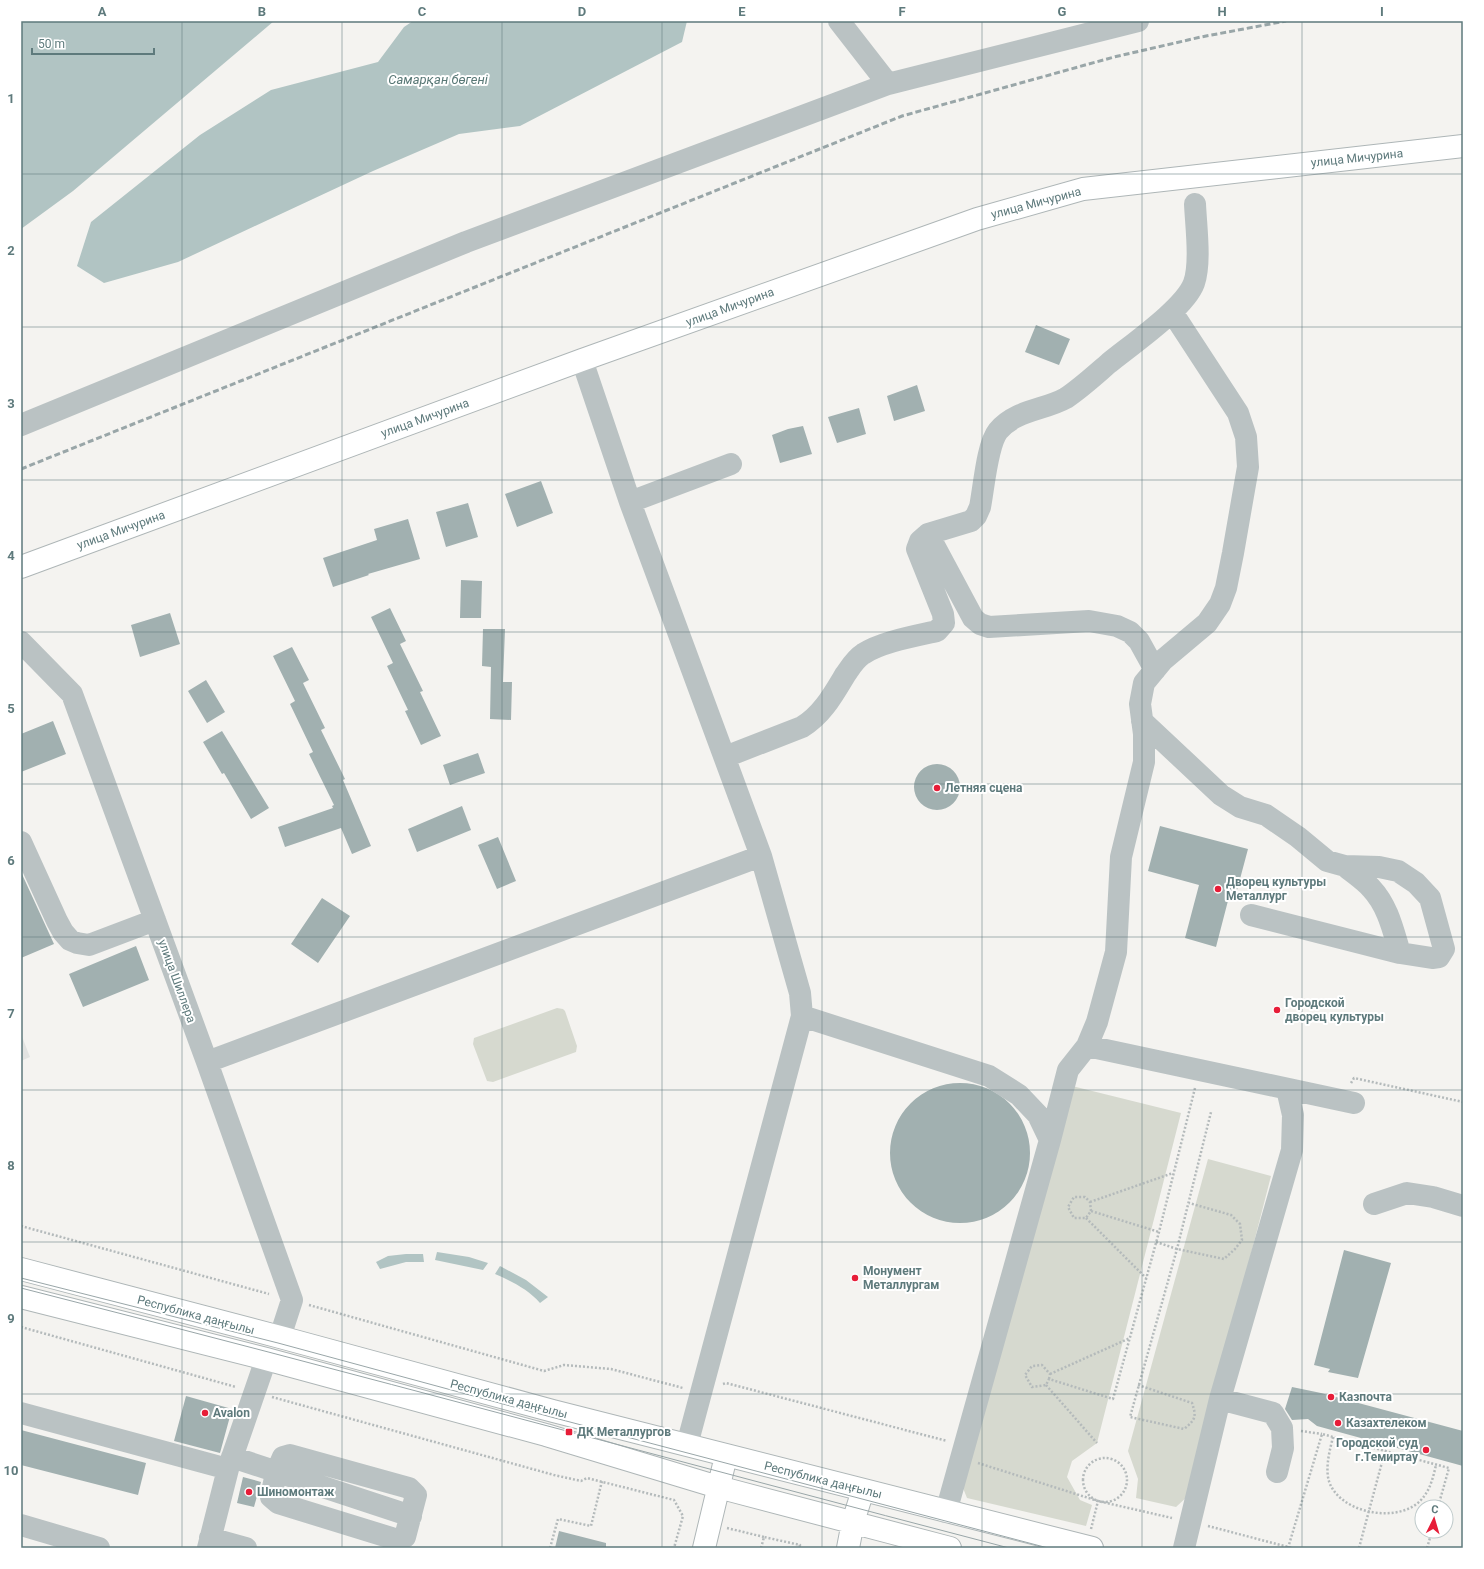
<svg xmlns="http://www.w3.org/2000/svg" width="1484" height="1569" viewBox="0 0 1484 1569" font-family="Roboto,sans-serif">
  <rect width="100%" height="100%" fill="#f4f3f0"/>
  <path fill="#e2e3e1" d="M21,1034l9,23 -9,4z"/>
  <path fill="#d6d9cf" d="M557,1008l6,1 2,2 12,35 -1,6 -83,30 -6,-1 -14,-37 1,-6z
    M1072,1086l109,27 -84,330 -25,18 -5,16 13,23 12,5 -6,21 -119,-28 -6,-15z
    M1208,1159l63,17 -82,319 -13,12 -40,-9 2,-19 -10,-28z"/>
  <path fill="#b1c4c3" d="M21,21h253l-201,170 -52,38z
    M413,21h274l-5,21 -162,84 -61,8 -86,37 -195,91 -74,21 -27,-17 14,-44 109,-87 71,-45 107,-28 26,-35z
    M437,1252l32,5 19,6 -5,7 -48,-10z
    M406,1254h17l1,8h-18l-26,7 -4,-7 12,-6z
    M500,1266l26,14 22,17 -8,6c-12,-14 -29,-22 -45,-29z"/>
  <path fill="#a1b0b0" d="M1036,325l34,14 -11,26 -34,-13z
    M917,385l8,26 -31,10 -7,-25z
    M859,408l7,26 -29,9 -9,-26z
    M803,426l9,28 -32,9 -8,-28 16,-6z
    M541,481l12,32 -36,14 -12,-33z
    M468,503l10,34 -32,10 -10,-35z
    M408,519l12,40 -52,15 1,1 -36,12 -10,-29 54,-18 -3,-11z
    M461,580l21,1 -1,37h-21z
    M390,608l16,33 -6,3 23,47 -3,1 21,44 -20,9 -16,-34 3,-1 -21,-44 6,-3 -22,-46z
    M170,613l10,31 -40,13 -9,-32z
    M483,629h22l-2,53h9l-1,38 -21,-1 1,-52 -9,-1z
    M292,647l17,33 -6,3 22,45 -4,2 24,49 -2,1 28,66 -19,8 -11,-26 -56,19 -7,-20 55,-19 -1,-2 2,-1 -25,-51 4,-2 -23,-48 5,-3 -22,-45z
    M206,680l19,32 -18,11 -19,-32z
    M53,721l13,33 -45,18v-38z
    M222,731l47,77 -18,11 -27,-46 -2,1 -19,-32z
    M478,753l7,20 -35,12 -7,-20z
    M914 787a23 23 0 1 1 46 0a23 23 0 1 1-46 0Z
    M462,806l9,24 -54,22 -9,-23z
    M1160,826l88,23 -12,45 -6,-1 -14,54 -31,-9 14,-53 -51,-14z
    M498,837l18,44 -19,8 -19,-44z
    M21,872l33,72 -33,14z
    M322,898l28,18 -32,47 -27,-19z
    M136,946l13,34 -66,27 -14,-33z
    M890 1153a70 70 0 1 1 140 0a70 70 0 1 1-140 0Z
    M1344,1250l47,13 -33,115 -30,-6 2,-3 -16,-4z
    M1292,1387l29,6 142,38v35l-146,-40 -9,-7 -16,1 -7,-11z
    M186,1396l46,13 -12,44 -46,-12z
    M21,1430l125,33 -8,32 -117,-30z
    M243,1477l18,5 -7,25 -17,-4z
    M559,1531l47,12v5h-51z"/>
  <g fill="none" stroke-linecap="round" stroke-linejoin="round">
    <g stroke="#aeb6b7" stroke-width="24">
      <path id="major" d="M21,567l561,-207 395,-141 106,-30 380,-43
        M21,1269l259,68 273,74 539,137
        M21,1297l245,62 280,76 172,52 232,61
        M704,1548l22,-92
        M848,1548l5,-26 10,-32"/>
    </g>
    <path stroke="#b4babb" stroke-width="2.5" stroke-dasharray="2 2" stroke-linecap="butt" d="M1351,1083l3,-5 109,24
      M1090,1202l83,-29
      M1091,1211l-1,-9 -5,-5h-11l-6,10 6,11h12l5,-7 68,21
      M1086,1218l60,60
      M21,1226l248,68
      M1156,1242l21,7 47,10 11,-10 7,-9 -2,-16 -9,-9 -42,-12
      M309,1305l235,66 20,-6 47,4 72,19
      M21,1327l215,60
      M1050,1374l80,-36
      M1049,1379l1,-5 -8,-9 -10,1 -7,9 7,12 14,-2 3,-6 64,20 46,-167 36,-144
      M723,1384l3,-1 221,58
      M1046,1385l51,58
      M1138,1385l54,18c5,14 3,17 -8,26l-54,-12 47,-168 34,-137
      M272,1397l282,78 27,6 6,-3 87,22 9,16 -9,32
      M1301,1431l21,3
      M1333,1437c-3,12 -7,27 -5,40 6,35 68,48 92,24 10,-10 13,-23 16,-36
      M1083 1480a22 22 0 1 1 44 0a22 22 0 1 1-44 0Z
      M978,1463l120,38 74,17
      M1208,1526l84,22
      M727,1528l37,9
      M1091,1529l7,-28
      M550,1548l8,-29 33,7 11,-45
      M761,1548l3,-11 36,8 -1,3
      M1288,1548l34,-114 127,34 -11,39
      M1359,1548l26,-97
      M1427,1548l5,-17"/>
    <path stroke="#bac2c3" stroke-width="22" d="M839,21l49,63
      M582,360l48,142 131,354 39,137 2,23 -115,429
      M21,425l445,-183 422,-158 250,-63
      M630,502l101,-38
      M928,534l45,84 7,6 9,3 100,-6 28,5 13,6 9,9 16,29
      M21,642l51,52 135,368 85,238 -12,37
      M1142,721l79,74 19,12 26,8 32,22 29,24 18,5 34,1 19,4 18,12 14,15 14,51 -5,8 -7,1 -32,-5 -149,-38
      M725,757l77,-30c20,-12 31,-32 43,-52 5,-7 10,-16 18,-21 18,-12 52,-18 74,-23l7,-8 -1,-9 -26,-65 3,-8 8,-7 43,-13 5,-5 4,-9c4,-20 7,-62 18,-76 17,-21 47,-21 68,-33 15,-10 29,-23 43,-35 22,-18 76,-55 85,-80 7,-20 2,-57 1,-79
      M21,842l36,79 6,11 7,8 7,3 12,2 66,-25
      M1345,866c8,7 19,14 26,22 17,18 22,42 29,65
      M802,1016l187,60 30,19 19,20 12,25
      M1087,1046l267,57
      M207,1062l554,-206
      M1374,1204l33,-11 26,4 30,9
      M1220,1399l53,14 9,15 1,20 -6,24
      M21,1413l207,56
      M290,1455l119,33 7,7 -11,42 -7,3 -120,-37 -7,-6 5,-24 7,-16z
      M232,1457l179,59
      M946,1512l104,-372 18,-70 19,-24 10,-24 19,-70 5,-95 23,-95v-28l-4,-30 4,-21 19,-23 44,-37 13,-19 6,-16 7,-35 15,-86 -2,-30 -8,-24 -66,-101
      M21,1525l78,23
      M210,1538l36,10
      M208,1548l20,-79 38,-110
      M1184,1548l36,-149 72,-249 1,-35 -6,-26"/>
    <use href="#major" stroke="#fff" stroke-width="22"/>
    <path stroke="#99a6a8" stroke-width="1" d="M21,1278l257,65 273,74 497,131
      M21,1288c330,84 658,174 988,260"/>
    <path stroke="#99a6a8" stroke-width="3" stroke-dasharray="6 3" stroke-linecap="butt" d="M21,469l881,-353 212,-59 87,-20 85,-16"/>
  </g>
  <path fill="none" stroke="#5e7a7c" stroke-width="1" stroke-opacity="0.55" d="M182,21v1527M342,21v1527M502,21v1527M662,21v1527M822,21v1527M982,21v1527M1142,21v1527M1302,21v1527M21,174h1442M21,327h1442M21,480h1442M21,632h1442M21,784h1442M21,937h1442M21,1090h1442M21,1242h1442M21,1394h1442"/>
  <g fill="#e71d38" stroke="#fff" stroke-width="1.5">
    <circle cx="937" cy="788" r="4"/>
    <circle cx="1218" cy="889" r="4"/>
    <circle cx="1277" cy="1010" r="4"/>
    <circle cx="855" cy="1278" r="4"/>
    <circle cx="1331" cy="1397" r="4"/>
    <circle cx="205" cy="1413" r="4"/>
    <circle cx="1338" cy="1423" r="4"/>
    <rect x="565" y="1428" width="8" height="8" rx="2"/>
    <circle cx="1426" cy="1450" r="4"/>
    <circle cx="249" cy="1492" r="4"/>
  </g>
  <g text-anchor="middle" stroke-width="4" stroke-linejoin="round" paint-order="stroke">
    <g font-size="12" fill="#5e7a7c" stroke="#fff">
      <text transform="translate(1357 158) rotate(-6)" y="4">улица Мичурина</text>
      <text transform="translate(1036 203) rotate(-15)" y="4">улица Мичурина</text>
      <text transform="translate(730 307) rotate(-20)" y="4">улица Мичурина</text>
      <text transform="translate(425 418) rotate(-20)" y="4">улица Мичурина</text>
      <text transform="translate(121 530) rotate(-20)" y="4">улица Мичурина</text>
      <text transform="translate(177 981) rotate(70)" y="4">улица Шиллера</text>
      <text transform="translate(196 1315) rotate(15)" y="4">Республика даңғылы</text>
      <text transform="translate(509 1399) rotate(15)" y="4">Республика даңғылы</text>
      <text transform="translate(823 1480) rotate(14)" y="4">Республика даңғылы</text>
    </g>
    <g font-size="12" font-weight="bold" fill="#5e7a7c" stroke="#fff" text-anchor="start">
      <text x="945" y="792">Летняя сцена</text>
      <text x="1226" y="886">Дворец культуры<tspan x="1226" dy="14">Металлург</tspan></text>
      <text x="1285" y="1007">Городской<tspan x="1285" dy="14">дворец культуры</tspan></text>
      <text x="863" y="1275">Монумент<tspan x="863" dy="14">Металлургам</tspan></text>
      <text x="1339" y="1401">Казпочта</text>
      <text x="213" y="1417">Avalon</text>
      <text x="1346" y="1427">Казахтелеком</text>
      <text x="577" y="1436">ДК Металлургов</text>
      <text x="1418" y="1447" text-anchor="end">Городской суд<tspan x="1418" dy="14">г.Темиртау</tspan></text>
      <text x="257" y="1496">Шиномонтаж</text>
    </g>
    <g font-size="13" font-style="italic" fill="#597876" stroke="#fff">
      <text x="438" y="84">Самарқан бөгені</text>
    </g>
  </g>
  <rect width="1484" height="1569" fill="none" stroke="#ffffff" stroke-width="44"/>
  <g transform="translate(1434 1519) rotate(5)"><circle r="19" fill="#ffffff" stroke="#bfcacb"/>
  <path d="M0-3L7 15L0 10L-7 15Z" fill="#e71d38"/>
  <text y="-6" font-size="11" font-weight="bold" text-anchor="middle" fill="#5e7a7c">С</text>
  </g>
  <path d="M32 48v6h122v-6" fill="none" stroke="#5e7a7c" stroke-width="2"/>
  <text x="38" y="48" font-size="12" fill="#5e7a7c" stroke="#ffffff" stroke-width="3" paint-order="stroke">50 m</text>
  <rect x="22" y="22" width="1440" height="1525" fill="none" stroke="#5e7a7c" stroke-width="1.5"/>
  <g font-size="13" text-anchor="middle" font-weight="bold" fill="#5e7a7c">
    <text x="102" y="16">A</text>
    <text x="262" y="16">B</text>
    <text x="422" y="16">C</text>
    <text x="582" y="16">D</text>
    <text x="742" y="16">E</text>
    <text x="902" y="16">F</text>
    <text x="1062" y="16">G</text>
    <text x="1222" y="16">H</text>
    <text x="1382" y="16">I</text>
    <text x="11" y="103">1</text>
    <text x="11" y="255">2</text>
    <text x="11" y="408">3</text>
    <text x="11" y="560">4</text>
    <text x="11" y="713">5</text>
    <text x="11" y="865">6</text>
    <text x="11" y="1018">7</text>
    <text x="11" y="1170">8</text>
    <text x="11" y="1323">9</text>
    <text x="11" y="1475">10</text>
  </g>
</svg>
